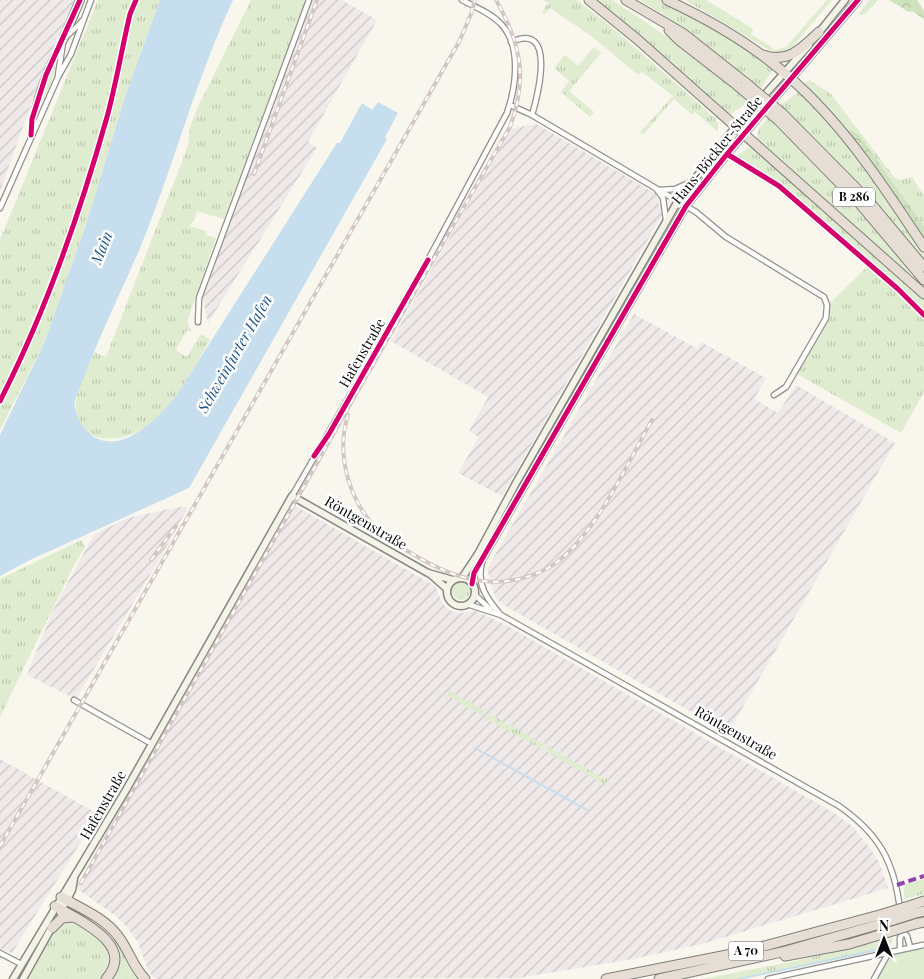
<svg xmlns="http://www.w3.org/2000/svg" width="924" height="979" viewBox="0 0 924 979" font-family="'Playfair Display',serif">
  <defs>
    <pattern id="industrial-furrows" width="10" height="10" patternUnits="userSpaceOnUse" patternTransform="scale(1.25)"><rect width="10" height="10" fill="#efe9ea"/><path d="M-1 1l2-2M0 10L10 0M9 11l2-2" fill="none" stroke="#ccc6c7"/></pattern>
    <pattern id="grass-tufts" width="24" height="20" patternUnits="userSpaceOnUse" patternTransform="scale(1.25)"><rect width="24" height="20" fill="#dfeccf"/><path d="M3 7l-1-3M5 7V3M7 7l1-3M15 17l-1-3M17 17v-4M19 17l1-3" fill="none" stroke="#bec9b0"/></pattern>
    <pattern id="forest-crowns" width="20" height="18" patternUnits="userSpaceOnUse" patternTransform="scale(1.25)"><rect width="20" height="18" fill="#cfe2be"/><path d="M2 6a3 3 0 1 1 6 0M12 15a3 3 0 1 1 6 0" fill="none" stroke="#b0c1a2"/></pattern>
  </defs>
  <rect width="100%" height="100%" fill="#f8f6ed"/>
  <path fill="url(#industrial-furrows)" d="M0,0h74l-32,74 -42,117z
    M313,0h29l35,20 -69,122 9,6 -109,175 -5,-24 1,-6z
    M536,124l120,70 6,21 -160,281 -44,-23 21,-36 -10,-6 19,-34 -97,-56 120,-212z
    M634,314l64,35 3,-7 65,36 -12,21 24,14 18,-28 99,58 -167,290 -226,-129 -7,-7 -8,-28z
    M292,504l143,82 8,18 6,6 9,3 18,-2 30,14 325,186 21,15 18,22 9,14 9,26 -186,56 -69,15 -115,19 -361,1 -4,-2 -6,-10 -9,-25 -12,-16 -10,-10 -40,-28z
    M178,507h10l-25,46 -87,146 -49,-24 25,-63 42,-78 34,-16z
    M0,759l98,55 -86,139 -12,-5z"/>
  <path fill="url(#grass-tufts)" d="M98,0h62l-34,94 -40,131 -41,116 -45,89v-190z
    M251,0h55l-82,219 -27,-8 -3,10 -5,5 17,5v4l10,3 -28,81v6l4,6 -5,-1 -11,20 11,7 14,-23 9,6c-17,28 -32,61 -57,82 -25,22 -79,28 -77,-19 0,-14 13,-38 18,-51l12,5 82,-211 2,-19 8,-20z
    M543,0h34l38,30 99,87 4,6v9l-23,-20 -3,3 -18,-16 -31,36 -3,-3 33,-36 -31,-24 -4,3 -47,-39 -41,-28 -5,6 -3,-2 6,-9z
    M594,0h18l25,16 53,37 58,48c-5,7 -13,8 -19,15z
    M640,0h21l34,17 33,18 46,33 -13,20 -66,-52z
    M685,0h21l47,29 -2,5 24,16 11,-3 41,-47h5l-39,46c-8,6 -14,8 -24,4z
    M848,0h5l-53,65h-4z
    M869,0h9l-13,14 -4,1 -2,-1z
    M594,47l7,6 -32,38 25,21 -4,5 -29,-25 8,-11 -15,-13 11,-13 13,11z
    M57,59l-6,24 -17,37 14,-41z
    M809,80l21,13 64,84 6,3 12,-3 12,19v30l-64,-90 -14,-3 -41,-45v-5z
    M800,91l54,60 70,102v8c-45,-55 -91,-108 -144,-156z
    M768,118l34,31 61,63 48,62 -4,-1 -151,-133 3,-12z
    M752,145l172,152v14c-56,-56 -120,-112 -187,-155z
    M868,266l56,52v74l-23,41 -104,-59 33,-59 1,-13z
    M81,540l4,7 -13,22 -72,148v-138z
    M452 591a9 9 0 1 1 18 0a9 9 0 1 1-18 0Z
    M451,687v5l16,9 4,-3v5l12,7 3,-3 -6,12 1,-4 -14,-8 -4,3 1,-4 -15,-10 -4,3z
    M490,710h2l-2,4 21,12 4,-3 -1,4 27,16 5,-3 -6,12 -1,-4 -28,-16 -4,3 1,-4 -21,-12 -3,3z
    M550,743v5l9,5 3,-3 -1,4 21,12 3,-3 -1,4 21,12 4,-2 -4,8 -60,-34z
    M924,879v15l-19,5 -2,-14z
    M70,919c22,12 59,30 31,60h-72l28,-53z
    M112,934l27,45h-28l7,-27z
    M893,938l-4,10 -151,31h-36l93,-18z"/>
  <path fill="url(#forest-crowns)" d="M889,0h28l7,11v8l-12,-8 -3,1z
    M850,130l10,6 64,90v16l-78,-109z"/>
  <path fill="#dfeccf" d="M924,947v32h-49l15,-24z"/>
  <path fill="#c7deee" d="M160,0h73c-38,81 -59,166 -93,248 -17,40 -37,80 -53,121 -3,10 -10,22 -12,32 -1,10 4,21 10,28 30,35 76,-12 93,-36l159,-250h3l22,-40 10,7 6,-8 20,11 -13,24 2,2 -198,349 -159,72 -30,16v-141l45,-94 41,-116 40,-131z"/>
  <g fill="none" stroke-linecap="round" stroke-linejoin="round">
    <path stroke="#c7deee" stroke-width="2" d="M475,748l112,62
      M739,979l138,-29"/>
    <g stroke="#91908c" stroke-width="7">
      <path id="street" d="M511,42c46,-21 27,52 21,73
        M58,75l5,-32
        M510,105l22,10 164,97 30,25 98,60 3,8 -1,13 -40,69 -12,8
        M31,134c1,-27 16,-71 32,-93 5,-8 14,-13 19,-20
        M657,190l6,8 3,22
        M660,190l15,-1 16,-7
        M0,208l58,-131 13,-23 20,-54
        M198,322l1,-24 110,-298
        M292,496l136,-236 79,-147c9,-26 15,-67 -6,-89 -10,-11 -26,-17 -39,-24
        M482,563c-6,21 5,36 18,51
        M474,594l16,15
        M467,604l34,11 338,191c40,28 55,55 61,103
        M74,700l78,44
        M903,932l4,4 3,11
        M900,949v-11l3,-6 -2,-15
        M0,953l21,11
        M768,979l155,-34
        M874,979l15,-27"/>
    </g>
    <g stroke="#888783" stroke-width="9">
      <path id="secondary" d="M817,35l28,-35
        M429,573l18,16
        M462,578l16,-24 38,-71 162,-282 49,-64 82,-92
        M447 592a14 14 0 1 1 28 0a14 14 0 1 1-28 0Z
        M472,584l2,-11 212,-367 41,-52 131,-154
        M60,912l12,-22 2,-11
        M13,979l113,-189 166,-294 136,77 25,7
        M23,979l30,-54"/>
    </g>
    <g stroke="#7e7e7a" stroke-width="10">
      <path id="primary" d="M63,40l17,-40"/>
    </g>
    <g stroke="#7e7e7a" stroke-width="11">
      <path id="highway" d="M589,0l48,39 287,255
        M626,0l58,34 62,49
        M667,0c47,22 93,49 131,85 50,46 89,106 126,162
        M669,30l11,11 58,45
        M763,55c25,9 39,-7 56,-23
        M783,114l84,85 57,68
        M778,120l82,84 64,76
        M61,897c19,11 44,21 57,39 11,14 15,31 27,43
        M915,904l9,-3
        M55,906c23,14 82,38 51,73
        M916,913l8,-2
        M915,924l9,-2
        M52,928l10,-10 11,-1
        M785,956l64,-12 37,-11
        M606,979l136,-27 141,-38
        M659,979l123,-27 102,-29"/>
    </g>
    <use href="#street" stroke="#fefefc" stroke-width="4.5"/>
    <use href="#secondary" stroke="#f3f3e8" stroke-width="6"/>
    <use href="#primary" stroke="#e9e6d8" stroke-width="8"/>
    <use href="#highway" stroke="#e6ded4" stroke-width="9"/>
    <g stroke="#d3c6c3" stroke-width="4">
      <path id="rail" d="M254,174l63,-174
        M348,415c-13,41 2,89 33,118 10,10 23,16 35,23 42,25 86,37 132,12 45,-26 78,-103 104,-148
        M151,560l25,-34
        M0,846l459,-804 12,-28 4,-14
        M81,883l271,-482 158,-274c18,-49 11,-83 -14,-127"/>
    </g>
    <use href="#rail" stroke="#fff" stroke-width="2" stroke-dasharray="5.5" stroke-linecap="butt"/>
    <g stroke="#7e7e7a" stroke-width="11" stroke-linecap="butt">
      <path id="highway-bridge" d="M746,83l37,31
        M738,86l40,34
        M883,914l32,-10
        M884,923l32,-10
        M886,933l29,-9"/>
    </g>
    <use href="#highway-bridge" stroke="#e6ded4" stroke-width="9"/>
    <path stroke="#8e44ad" stroke-width="4" stroke-dasharray="8 4" stroke-linecap="butt" d="M897,885l27,-9"/>
    <g stroke="#fff" stroke-width="8">
      <path id="cycleway" d="M31,135l1,-16 14,-44 34,-75
        M727,154l52,32 119,103 26,26
        M0,401c45,-88 80,-188 107,-284 9,-33 15,-69 23,-103l6,-14
        M314,456l15,-22 99,-174
        M472,584l2,-11 212,-367 41,-52 131,-154"/>
    </g>
    <use href="#cycleway" stroke="#d6006c" stroke-width="5"/>
  </g>
  <g text-anchor="middle" stroke-width="5" stroke-linejoin="round" paint-order="stroke">
    <g fill="#fff" stroke="#545454" stroke-width="1">
      <rect x="833" y="187.5" width="42" height="19" rx="4"/>
      <rect x="728.5" y="941.5" width="35" height="19" rx="4"/>
    </g>
    <g font-size="12" font-weight="bold" fill="#0a0a0a">
      <text x="854" y="201">B 286</text>
      <text x="746" y="955">A 70</text>
    </g>
    <g font-size="14" fill="#0a0a0a" stroke="#fff">
      <text transform="translate(717 150) rotate(-51)" y="5">Hans-Böckler-Straße</text>
      <text transform="translate(362 353) rotate(-60)" y="5">Hafenstraße</text>
      <text transform="translate(366 523) rotate(30)" y="5">Röntgenstraße</text>
      <text transform="translate(736 733) rotate(30)" y="5">Röntgenstraße</text>
      <text transform="translate(103 805) rotate(-60)" y="5">Hafenstraße</text>
    </g>
    <g font-size="15" font-style="italic" fill="#20568e" stroke="#fff">
      <text transform="translate(102 248) rotate(-68)" y="5">Main</text>
      <text transform="translate(235 354) rotate(-60)" y="5">Schweinfurter Hafen</text>
    </g>
  </g>
  <g transform="translate(884 939)" stroke="#ffffff" stroke-width="4" paint-order="stroke">
  <path d="M0-4L9 19L0 12L-9 19Z" fill="#0a0a0a"/>
  <text y="-8" font-size="14" font-weight="bold" text-anchor="middle" fill="#0a0a0a">N</text>
  </g>
</svg>
